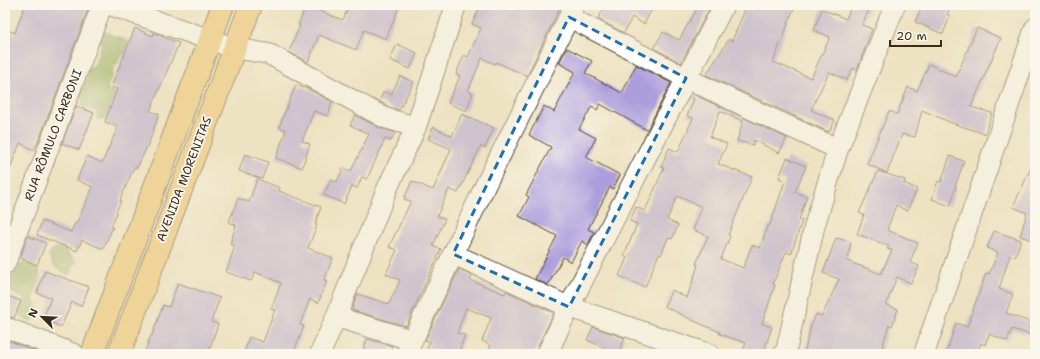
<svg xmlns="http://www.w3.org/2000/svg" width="1040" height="359" viewBox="0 0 1040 359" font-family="'Shantell Sans',sans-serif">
  <rect width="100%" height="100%" fill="#fbf7ec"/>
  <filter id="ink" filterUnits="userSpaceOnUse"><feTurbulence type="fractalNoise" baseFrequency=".025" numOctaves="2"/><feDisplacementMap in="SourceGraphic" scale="8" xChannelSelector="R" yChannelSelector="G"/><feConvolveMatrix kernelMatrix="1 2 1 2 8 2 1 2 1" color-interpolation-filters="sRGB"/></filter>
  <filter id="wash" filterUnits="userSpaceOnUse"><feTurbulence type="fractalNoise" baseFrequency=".012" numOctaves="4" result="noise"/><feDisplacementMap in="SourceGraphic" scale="16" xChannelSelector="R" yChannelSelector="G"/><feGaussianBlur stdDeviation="0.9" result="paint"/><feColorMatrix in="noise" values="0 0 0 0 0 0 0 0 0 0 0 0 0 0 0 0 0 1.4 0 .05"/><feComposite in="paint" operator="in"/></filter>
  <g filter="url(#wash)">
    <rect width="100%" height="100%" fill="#ede2c1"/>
    <path fill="#8aaa5d" stroke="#626a3e" d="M103,30l10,6 6,1 13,6 -7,10 -6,4 -2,7 -3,2 -2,7v3l-4,8 -1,5 14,7 -4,26 -3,5 -6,-3 1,-2 -6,-3h-6v-8l-16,-6 2,-2c-7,-14 -3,-11 4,-23l-1,-3 3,-9 6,-3 7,-21 -4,-4z
      M61,247l7,5 1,4 4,2 3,4 -2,4h-4l1,3 2,1 -4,5 -4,-1 -11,-8 -5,-10c2,-7 5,-8 12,-9z
      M24,263l7,1 8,7 1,8 -6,14 -1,8c8,8 2,8 2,17l-4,3 -7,-2 -5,-6 5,-14 -10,-6 -9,-2v-7c9,-8 5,-15 19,-21z"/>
    <g id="blocks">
      <path fill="#ac9edd" d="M25,5h52l11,4 -47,126 -7,15 -14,-7 -14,36 -1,-68 3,-9 4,-28 -7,-3v-42l10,4z
        M349,5h51l-14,34 -22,-9 -8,20 -37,-15 -11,27 -19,-10 11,-27h-2l8,-19 37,14z
        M481,5h80l-34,71 -31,-14 -1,2 -13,-6 -14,33 5,2 -7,18 -18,-8 12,-27 -4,-2 8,-19 4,2 13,-29 -9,-4z
        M606,5h48l-10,19 -12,-7 -8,16 -26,-14z
        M699,5h12l-30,58 -27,-15 9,-16 16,8z
        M747,5h49l-9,19h1l-15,38 38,16 19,-41 -16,-7 8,-21 24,10 6,-14h19l-9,20 10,4 -15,41 -4,-2 -6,12 -18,-8 -18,38 24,10 -6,12 -123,-57 23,-36 3,2z
        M923,5h28l-4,9 3,2 -7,18 -28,-12z
        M135,28l18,8 1,-3 25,10 -29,68 9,3 -9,26 -13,28 -3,-1 -14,33 1,1 -5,11 1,1 -6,13 2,1 -10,22 -21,-9 -5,11 -40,-16 5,-14 29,11 4,-9 1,1 17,-37 -16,-7 10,-24 15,7 16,-36 -13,-5 12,-33 -6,-2z
        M977,28l24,10 -30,69 21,6 -7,21 -33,-11 -30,-13 -7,27 -13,-3 -15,39 -20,-9 22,-53 8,3 11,-27 9,4 12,-27 27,13z
        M397,44l20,9 -7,16 -20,-9z
        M567,48l25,13 -7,12 37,20 14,-28 35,18 -24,47 -47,-26 -3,6 -5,-4 -13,23 17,9 -10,19 34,18 -7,14 -3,-2 -22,42 6,3 -6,13 -6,-4 -11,21 -8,-5 -15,28 -13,-6 22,-43 -38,-20 10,-19 -3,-2 25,-48 -22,-12 15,-29 10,6 21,-40 -16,-9z
        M400,76l14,6 -15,28 -10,-3 -10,-6 5,-10 7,4z
        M296,85l12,4 24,13 -4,14 -14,-5 -12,30 8,3 -8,24 -26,-10 10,-28 -7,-3z
        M693,94l94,44 -8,15 -25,-13 -1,5 -16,-4 6,-20 -23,-10 -10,26 17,7 -9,20 34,13 -24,58 2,1 -9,23 22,9 9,-23 8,3 8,-23h2l15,-44 -6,-3 8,-20 19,8 -11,26 12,4 -8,24 3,1 -11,33 -5,-2 -13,32 2,1 -13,39 10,3 -9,27h-9l-11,-4 3,-7 -26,-9v-2l-26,-11 -30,-15 8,-16 15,8 11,-33 -2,-1 12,-28 -15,-6 9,-23 -25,-11 -10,24 11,5 -6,14 -4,-1 -7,17 -2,-1 -14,33 -26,-11 8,-18 -3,-2 13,-32 -7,-3 6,-14 9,4 19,-43 -3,-1 8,-19 9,4 15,-34 -6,-2 7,-17 -3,-1z
        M76,106l18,7 -15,37 -17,-7z
        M462,114l32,14 -9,20 -4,-2 -23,47 -9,-4 -12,27 8,3 -12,27 8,3 -35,77 -54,-16 5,-16 32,10 11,-24 -14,-6 11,-24 -8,-3 22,-46 -7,-2 8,-18 21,9 18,-41 -23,-10 5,-12 19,9z
        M355,115l25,13 15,5 -4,8 -6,-2 -18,40 -5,-2 -5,11 -5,-2 -8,18 -20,-9 7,-16 6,3 6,-14 8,3 18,-37 -19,-9z
        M245,154l23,8 -6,17 -23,-8z
        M950,156l14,5 -9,26h1l-6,19 -18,-7 6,-18 3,1z
        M1035,159v82l-15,-5 7,-23 -14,-6z
        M878,171l27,9 -1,3 13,6 -10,22 -11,-6 -9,25 31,13 -8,19 9,4 -8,17 -14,-6 -11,28 12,4 -6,17 -3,-1 -9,29h-76l7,-28 5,-12 6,2 17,-37 -16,-6 13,-35 15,4 -4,19 34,13 11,-24 -5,-1 2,-3 -32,-12 7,-19 -5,-2z
        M257,179l23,9 -1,3 42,16 -6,17 2,1 -9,23 25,10 -9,22 3,1 -9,22 -8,-4 -10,26 4,1 -11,28h-49l5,-17 14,5 12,-32 -4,-1 10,-26 -26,-11 -4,9 -25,-9 9,-26 -5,-2 6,-19 -7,-3 9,-24 11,4z
        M994,231l27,9 -6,17 -5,-2 -11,34 14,5 -7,19 29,11v12l-23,-7 -5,12 -18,-7 -4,11 -4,-2 -4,11h-31l10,-31 11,4 19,-54 3,1 9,-21 -11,-5z
        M28,236l18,7 -9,22 -17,-7z
        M459,269l13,6 -2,5 35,14 1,-3 48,22 -20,41h-47l4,-9 -9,-4 9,-23 -25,-10 -9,25 8,2 -7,19h-33l5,-12 -5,-2z
        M45,271l44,16 -8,19 -9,-4 -11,25 -18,-8 8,-21 -14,-5z
        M178,283l42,15 -9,24 7,2 -10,30h-64l7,-19 1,1 11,-31 6,2z
        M5,295l16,6 -7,17 -9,-2z
        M593,327l32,11 -7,16 -31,-14z
        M5,339l37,15h-37z
        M367,339l25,7 -3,8h-27z"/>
    </g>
  </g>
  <g filter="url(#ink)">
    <use href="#blocks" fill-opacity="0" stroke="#564636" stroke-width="1"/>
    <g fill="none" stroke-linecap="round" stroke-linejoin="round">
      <g stroke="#564636" stroke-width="22">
        <path id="minor" d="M110,5l124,43 35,6 116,64 31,9
          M569,17l117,61 67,32 85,39
          M453,254l116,53 140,47
          M5,264l97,-259
          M336,317l76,23
          M5,327l69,27
          M320,354l16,-37 51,-128 29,-62 40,-122
          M406,354l79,-168 84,-169 5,-12
          M547,354l22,-47 155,-302
          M783,354l3,-3 29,-127 23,-75 57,-144
          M924,354l111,-326"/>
      </g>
      <g stroke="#564636" stroke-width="24">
        <path id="major" d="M92,354l131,-349
          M119,354l132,-349"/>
      </g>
      <use href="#minor" stroke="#fff" stroke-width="20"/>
      <use href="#major" stroke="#f1c36a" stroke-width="22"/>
    </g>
  </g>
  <path d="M0 0H1040V359H0ZM569,17l117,61 -117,229 -116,-53z" fill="#ede2c1" fill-opacity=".55" fill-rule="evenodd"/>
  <path fill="none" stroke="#1f6fb2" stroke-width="3" stroke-dasharray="8 5" stroke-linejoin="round" d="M569,17l117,61 -117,229 -116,-53z"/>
  <g text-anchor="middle" stroke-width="3.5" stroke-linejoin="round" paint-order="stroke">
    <g font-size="12" fill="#3b2a1e" stroke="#fbf7ec">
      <text transform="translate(53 135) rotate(-69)" y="4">RUA RÔMULO CARBONI</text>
      <text transform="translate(184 179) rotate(-69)" y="4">AVENIDA MORENITAS</text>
    </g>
  </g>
  <rect width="1040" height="359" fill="none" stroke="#fbf7ec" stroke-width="20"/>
  <g transform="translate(42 317) rotate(294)" stroke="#fbf7ec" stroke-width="3" paint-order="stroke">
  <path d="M0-3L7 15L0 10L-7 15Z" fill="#3b2a1e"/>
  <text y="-6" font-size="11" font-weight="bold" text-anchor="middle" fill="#3b2a1e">N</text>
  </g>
  <path d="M890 40v6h51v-6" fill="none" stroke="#3b2a1e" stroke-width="2"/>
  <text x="896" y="40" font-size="12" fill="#3b2a1e" stroke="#fbf7ec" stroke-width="3" paint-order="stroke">20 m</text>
</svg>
